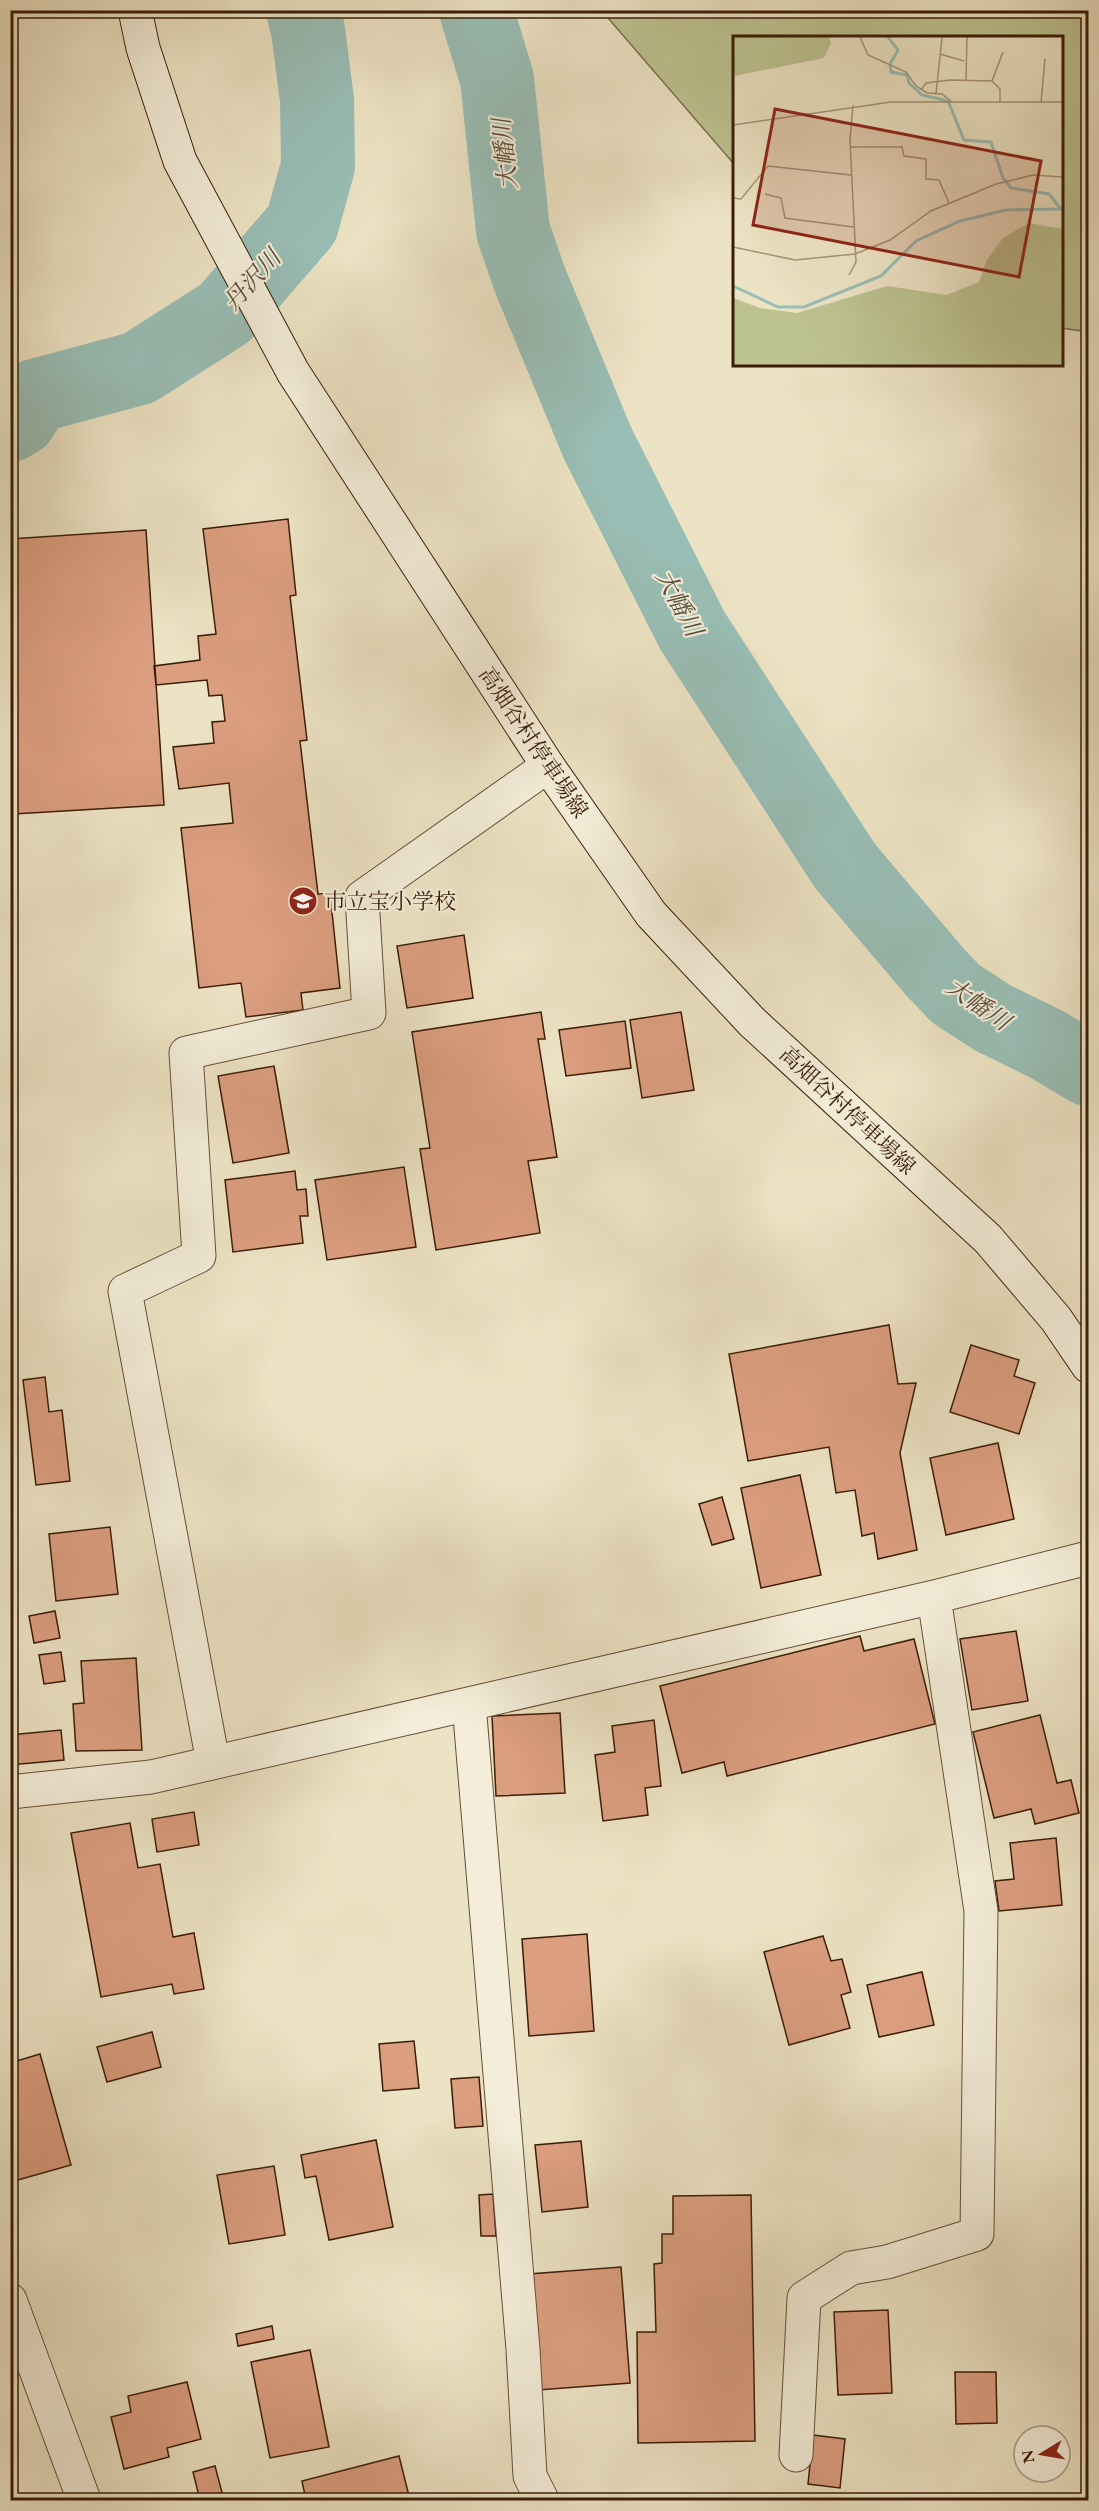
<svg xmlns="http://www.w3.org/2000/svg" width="1099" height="2511" viewBox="0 0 1099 2511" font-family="'EB Garamond','Noto Serif JP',serif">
  <rect width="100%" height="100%" fill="#ece3c4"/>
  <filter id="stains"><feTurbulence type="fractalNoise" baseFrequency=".00333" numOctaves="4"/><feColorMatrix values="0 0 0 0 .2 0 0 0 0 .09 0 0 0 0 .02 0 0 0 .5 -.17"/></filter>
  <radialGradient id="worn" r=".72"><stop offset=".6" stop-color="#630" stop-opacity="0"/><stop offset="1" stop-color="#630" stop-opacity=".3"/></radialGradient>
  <path fill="#bdc291" stroke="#7c704c" stroke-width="1.5" d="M602,11h486v321l-26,-4v-290h-328v126z"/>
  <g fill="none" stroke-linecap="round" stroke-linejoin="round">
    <path stroke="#99beb5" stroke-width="74" d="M476,10l21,69 16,152 17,49 67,162 95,188 153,236 90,106 21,22 37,24 55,27 40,24
      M10,425l10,-6 15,-23 104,-28 86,-55 77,-89 16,-58 -1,-66 -9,-70 -5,-20"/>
  </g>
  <path fill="#db9e7f" stroke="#3b1d07" stroke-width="1.5" d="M288,519l8,76 -6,1 17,144 -7,1 18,153 12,-1 10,95 -39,5 2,17 -57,7 -5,-34 -42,5 -18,-160 52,-5 -4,-40 -50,6 -6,-42 41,-4 -2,-21 13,-1 -3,-26 -13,1 -2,-16 -51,5 -2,-19 46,-6 -2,-24 18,-2 -13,-105z
    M146,530l18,275 -150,9 -4,-40v-235z
    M464,935l9,63 -66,10 -10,-62z
    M541,1012l4,27h-7l19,118 -29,4 12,72 -104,17 -16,-101 10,-1 -18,-116z
    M681,1012l13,78 -52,8 -12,-78z
    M625,1021l6,47 -65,8 -7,-46z
    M274,1066l15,87 -56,10 -15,-87z
    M404,1167l12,80 -89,13 -12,-80z
    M295,1171l2,19 9,-1 2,27h-8l3,27 -70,9 -8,-72z
    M889,1325l9,59 18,-1 -16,70 17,97 -39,9 -4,-26 -12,3 -7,-46 -19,3 -7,-46 -81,14 -19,-107z
    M971,1345l48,15 -5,16 21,7 -16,51 -69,-22z
    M45,1377l4,35 13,-2 8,71 -34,4 -13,-105z
    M998,1443l16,76 -68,16 -16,-77z
    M800,1475l21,100 -60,13 -20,-100z
    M722,1497l12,42 -22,6 -13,-41z
    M110,1527l8,67 -62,7 -7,-67z
    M55,1611l5,27 -26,5 -5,-27z
    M1016,1631l12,70 -56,9 -12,-71z
    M860,1636l4,15 50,-12 21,85 -208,52 -3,-14 -42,11 -22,-87z
    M61,1652l4,29 -21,3 -5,-29z
    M136,1658l6,92 -66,1 -3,-47 11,-1 -3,-42z
    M560,1713l5,80 -69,3 -4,-80z
    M1040,1715l17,68 14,-3 8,33 -44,11 -4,-15 -37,9 -21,-86z
    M654,1720l7,66 -16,2 3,27 -45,6 -8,-66 20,-3 -3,-26z
    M61,1730l3,30 -54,5v-30z
    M194,1812l5,33 -42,7 -5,-33z
    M130,1823l8,45 22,-4 13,73 21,-4 10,56 -30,5 -2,-10 -71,13 -30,-164z
    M1056,1838l6,67 -63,6 -4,-30 19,-2 -4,-36z
    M587,1934l7,97 -65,5 -7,-97z
    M823,1936l8,25 11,-2 9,33 -10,3 9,33 -61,17 -25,-93z
    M922,1972l12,53 -55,12 -12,-52z
    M152,2032l9,35 -54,15 -10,-35z
    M414,2041l5,47 -36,3 -4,-47z
    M40,2054l31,111 -57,16 -4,-12v-106z
    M479,2077l4,49 -28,2 -4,-49z
    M376,2140l17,87 -64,13 -13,-64 -11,2 -4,-23z
    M581,2141l7,66 -46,5 -7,-67z
    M274,2166l11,69 -56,9 -12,-69z
    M493,2194l3,42h-15l-2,-41z
    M751,2195l4,246 -117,2 -1,-111h19l-2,-68 8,-1v-29h11v-38z
    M621,2267l9,116 -92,7 -9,-116z
    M888,2310l4,83 -54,2 -4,-83z
    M272,2326l2,13 -36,7 -2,-12z
    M310,2350l19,97 -59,11 -19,-96z
    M955,2372h41l1,51 -41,1z
    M187,2382l14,57 -34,9 2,9 -45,12 -13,-52 20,-5 -3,-16z
    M813,2435l32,4 -5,49 -32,-4z
    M399,2456l11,44h-104l-4,-19z
    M215,2466l9,34h-24l-7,-28z
    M775,2495l48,5h-49z"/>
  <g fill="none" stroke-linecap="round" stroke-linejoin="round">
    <g stroke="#674e36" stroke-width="35">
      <path id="minor" d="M469,1704l54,645 7,127 12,24
        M213,1762l-88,-471 74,-35 -13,-203 183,-40 -7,-116 186,-131
        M10,1792l141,-15 783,-180 154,-39
        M10,2300l74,200
        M796,2455l8,-157 47,-30 36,-6 90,-28 4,-323 -47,-314"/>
    </g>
    <g stroke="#3b1d07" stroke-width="35">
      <path id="secondary" d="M135,10l8,38 37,113 113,211 255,394 103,148 101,108 236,217 68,80 32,47"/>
    </g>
    <use href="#minor" stroke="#f3edd9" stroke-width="33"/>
    <use href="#secondary" stroke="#f3edd9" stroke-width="33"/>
  </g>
  <defs>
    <g id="school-disc" transform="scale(1.5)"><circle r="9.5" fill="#8f2418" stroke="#f3edd9"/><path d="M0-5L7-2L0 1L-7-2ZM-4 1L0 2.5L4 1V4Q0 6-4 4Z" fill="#fff"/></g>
  </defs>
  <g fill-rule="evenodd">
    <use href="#school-disc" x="303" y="901"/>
  </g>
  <g text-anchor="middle" stroke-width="4.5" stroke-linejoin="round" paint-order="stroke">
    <g font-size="22" fill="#3b1d07" stroke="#f3edd9">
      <text transform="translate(534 742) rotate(56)" y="8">高畑谷村停車場線</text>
      <text transform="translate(848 1110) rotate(43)" y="8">高畑谷村停車場線</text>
    </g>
    <g font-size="22" fill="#3b1d07" stroke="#f3edd9" text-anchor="start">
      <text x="324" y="909">市立宝小学校</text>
    </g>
    <g font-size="24" font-style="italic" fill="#574d3b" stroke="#f3edd9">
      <text transform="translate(505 154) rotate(-96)" y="8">大幡川</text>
      <text transform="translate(252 280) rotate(-48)" y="8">丹沢川</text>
      <text transform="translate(679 603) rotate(62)" y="8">大幡川</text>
      <text transform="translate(978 1004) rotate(35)" y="8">大幡川</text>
    </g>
  </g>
  <g transform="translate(733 36)">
    <rect width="330" height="330" fill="#ece3c4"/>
    <path d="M0,1h96l2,6 -7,15 -90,18zM296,187l34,6v136h-330v-67l27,10 37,5 90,-27 60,9 32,-13 8,-22 16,-22z" fill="#bdc291"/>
    <path fill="none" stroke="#99beb5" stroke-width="3" d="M155,1l10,13 -8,14 1,8 16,3 2,8 13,12 26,6 16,39 27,2 12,36 8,10 38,6 11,14M0,250l45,21h26l77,-31 35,-35 44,-20 46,-11 57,-1"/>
    <path fill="none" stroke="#a59478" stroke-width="1.5" d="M127,1l8,18 38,17 10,14 11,7 15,1 10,8M207,18l24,7M233,44l1,-43M259,45l11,-29M188,54l5,-7 24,-3 42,1 8,8v14M203,57l6,-55M308,67l4,-44M0,89l158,-23h172M117,111h52l2,9 22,3v20l13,1 10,23M32,158l16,4 4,20 68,9M0,162l8,1 27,-33 83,9M0,211l62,13 60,-6 35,-14 41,-29 65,-27 37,-9 30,2M116,239l7,-13 -6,-122 3,-35"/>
    <path fill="#8f2418" fill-opacity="0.15" stroke="#8f2418" stroke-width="3" d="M42,73l266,52 -22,116 -266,-52z"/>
    <rect width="330" height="330" fill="none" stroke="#3b1d07" stroke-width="3"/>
  </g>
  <rect width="1099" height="2511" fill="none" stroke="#ece3c4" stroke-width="36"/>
  <rect x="12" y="12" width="1075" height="2487" fill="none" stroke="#3b1d07" stroke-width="3"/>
  <rect x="18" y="18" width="1063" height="2475" fill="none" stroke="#3b1d07" stroke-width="1.5"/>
  <g transform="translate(1042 2454) rotate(259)"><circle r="28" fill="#f3edd9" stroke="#a99a85" stroke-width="1.5"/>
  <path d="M0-4.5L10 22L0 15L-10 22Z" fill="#8f2418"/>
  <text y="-9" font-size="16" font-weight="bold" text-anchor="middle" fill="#3b1d07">N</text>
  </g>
  <rect width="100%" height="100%" filter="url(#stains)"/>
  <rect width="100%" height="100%" fill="url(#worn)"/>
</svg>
